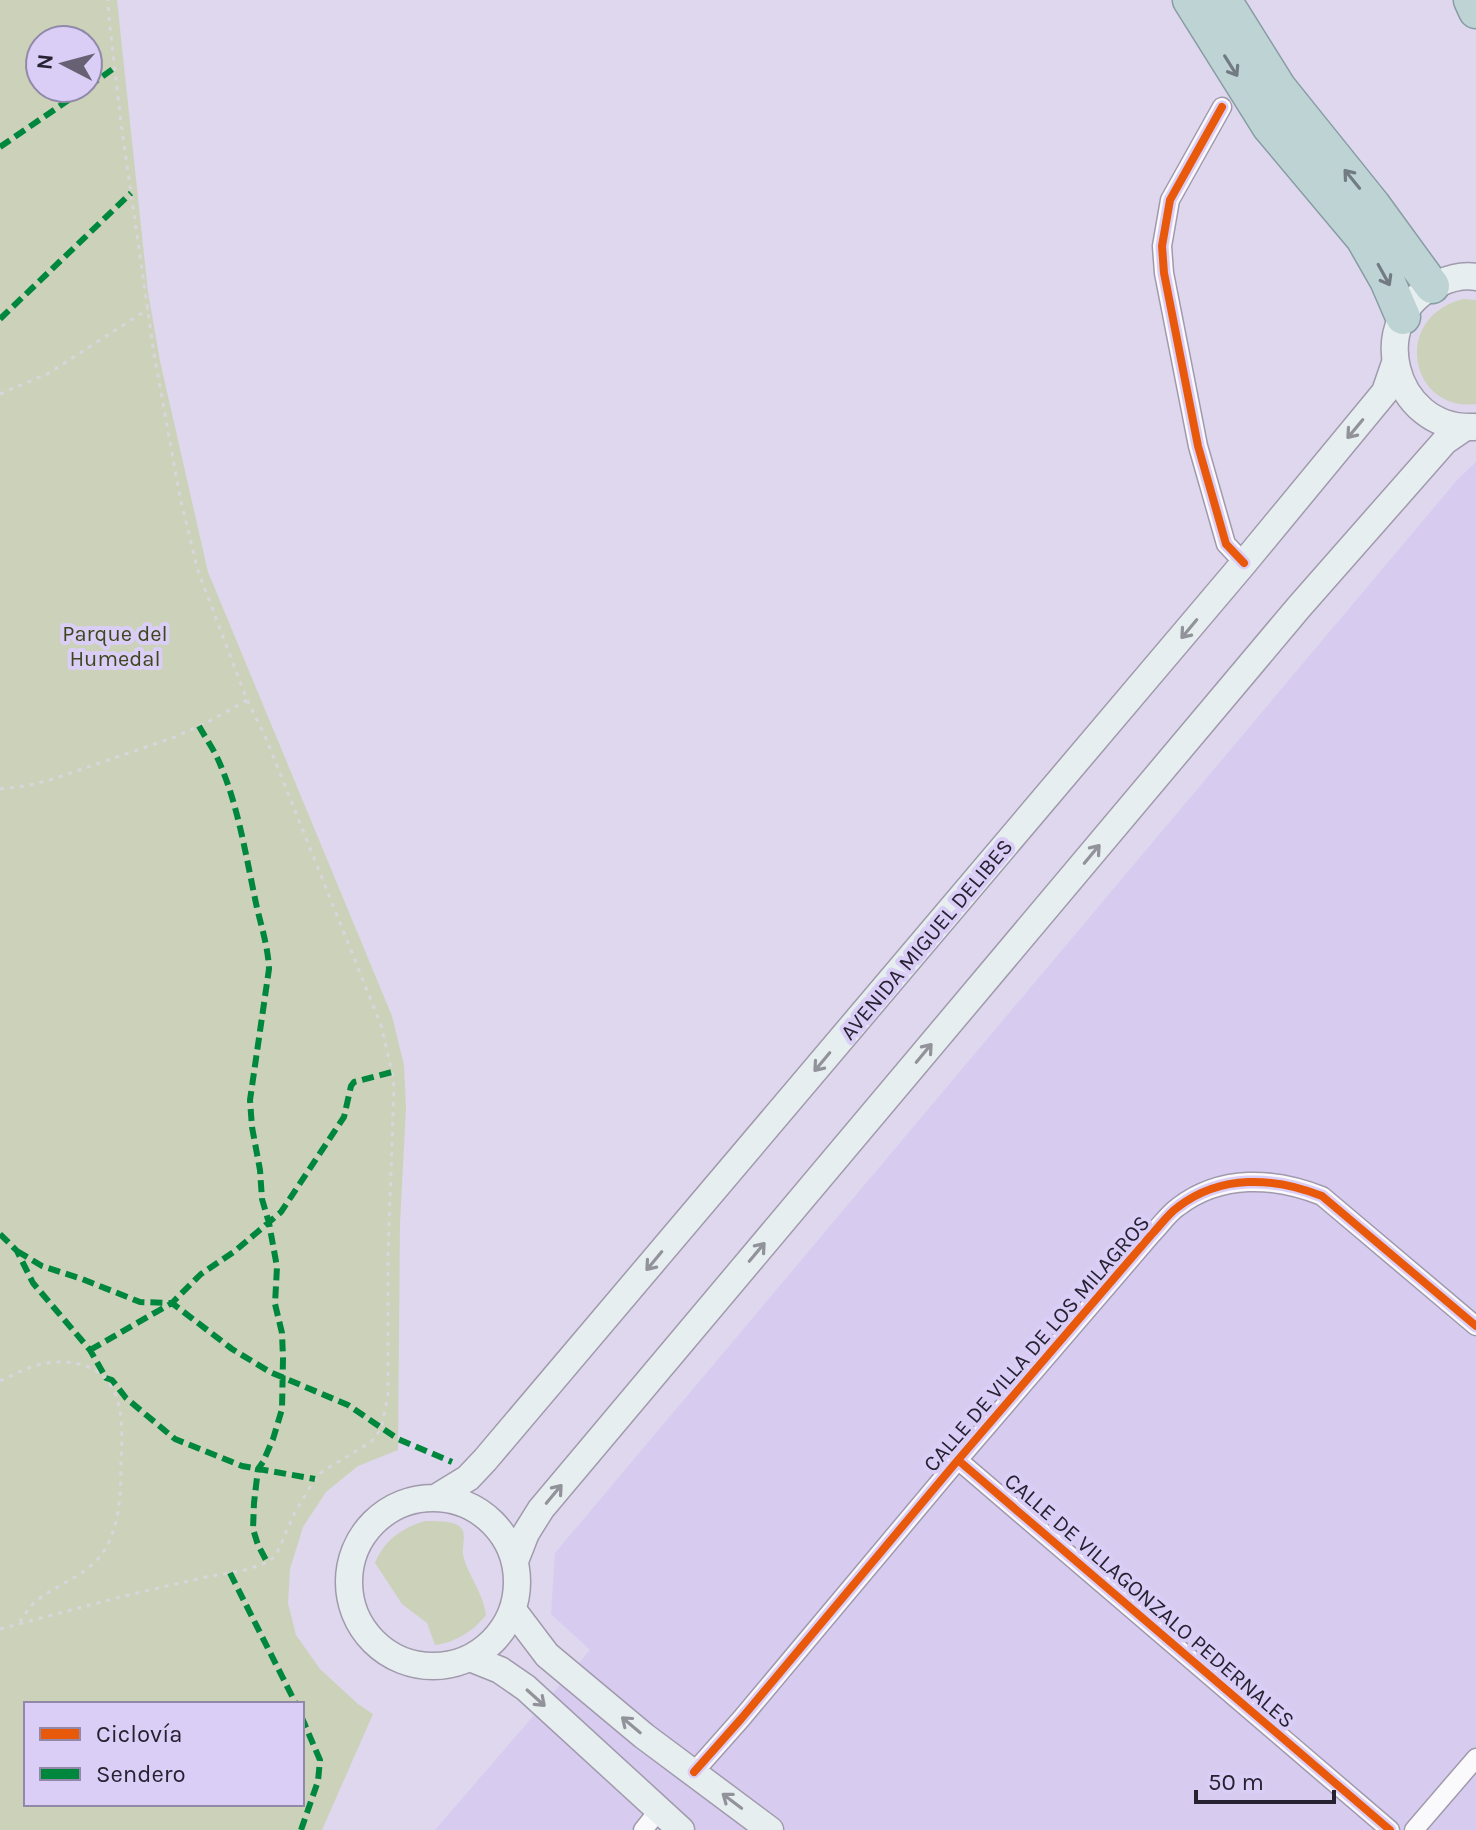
<svg xmlns="http://www.w3.org/2000/svg" width="1476" height="1830" viewBox="0 0 1476 1830" font-family="Karla,sans-serif">
  <rect width="100%" height="100%" fill="#ded7ee"/>
  <path fill="#d7ccf0" d="M1476,462v1368h-1041l155,-180 -39,-36 4,-61 903,-1074z"/>
  <path fill="#ccd2b9" fill-rule="evenodd" d="M0,0h117l31,292 12,69 48,211 184,444 12,49 2,42 -6,117 -2,226 -40,16 -32,26 -23,35 -13,42 -2,34 8,32 24,34 38,35 15,10 -51,116h-322zM88,40v48h-48v-48zM26,1704h276v100h-276z
    M1463,299l13,1v104c-65,9 -86,-86 -13,-105z
    M425,1521c10,0 31,-1 37,8 4,6 0,18 1,25 4,21 20,37 23,61 -12,16 -32,28 -51,30l-8,-22 -25,-19 -27,-41c8,-22 28,-36 50,-42z"/>
  <g fill="none" stroke-linecap="round" stroke-linejoin="round">
    <g stroke="#a09aac" stroke-width="21">
      <path id="minor" d="M1222,107l-52,93 -8,46 2,27 34,173 28,98 18,19
        M958,1460l432,370
        M694,1772l47,-53 217,-259 194,-226c8,-8 16,-20 26,-27 43,-33 96,-30 144,-11l154,130
        M643,1830l16,-20
        M1414,1830l62,-72"/>
    </g>
    <g stroke="#a09aac" stroke-width="29">
      <path id="secondary" d="M1474,427c-83,4 -111,-113 -34,-144 11,-5 24,-8 36,-6
        M437,1497l31,-19 17,-18 759,-897 141,-171 10,-29
        M349 1582a84 84 0 1 1 168 0a84 84 0 1 1-168 0Z
        M515,1561l11,-28 15,-24 758,-902 146,-166 19,-13
        M513,1610l34,45 97,81 126,94
        M470,1658l30,12 26,18 155,142"/>
    </g>
    <g stroke="#879ca3" stroke-width="37">
      <path id="motorway" d="M1190,0l79,126 94,112 24,42 16,37
        M1224,0l55,88 94,117 59,81
        M1471,0l5,11"/>
    </g>
    <path stroke="#d8d5dd" stroke-width="3" stroke-dasharray="4 6" stroke-linecap="butt" d="M0,394l49,-21 99,-64
      M0,789l26,-3 24,-6 125,-43 33,-15 39,-22
      M0,1381c11,-5 22,-11 34,-15 34,-10 74,-3 84,36 5,19 4,41 3,61 0,30 -1,62 -17,88 -16,25 -48,33 -69,51 -6,5 -10,13 -15,19
      M0,1629l120,-32 86,-20 39,-7 18,-6 8,-4 6,-7 18,-41 20,-33 8,-8 48,-29 10,-13 7,-34v-141l6,-166 -2,-16 -11,-47 -116,-289 -18,-36 -49,-129 -18,-74 -26,-143 -33,-231 -12,-105 -1,-18"/>
    <use href="#minor" stroke="#faf9fc" stroke-width="18"/>
    <use href="#secondary" stroke="#e7eef0" stroke-width="26"/>
    <use href="#motorway" stroke="#bed4d4" stroke-width="34"/>
    <path stroke="#00873e" stroke-width="6" stroke-dasharray="12 6" stroke-linecap="butt" d="M88,87l26,-19
      M0,147l86,-59
      M0,319l131,-126
      M199,726c7,13 16,25 21,38 19,44 27,98 37,144 5,21 11,39 12,61l-19,131 2,27 8,43 2,29 7,24 8,44 -2,37 7,29 1,25 -1,51 -9,30 -10,23 -5,7 -4,34 -1,26 5,16 9,17
      M0,1234l17,17 16,32 57,67 16,28 6,2 14,18 49,41 67,27 73,13
      M17,1251l25,15 40,13 58,23 32,1 60,46 38,23 78,33 50,34 54,23
      M90,1350l82,-47 29,-29 34,-23 46,-39 63,-95 7,-31 3,-4 38,-10
      M230,1573l66,131
      M301,1830l17,-49 2,-21 -18,-42"/>
    <g stroke="#dacef7" stroke-width="13">
      <path id="cycleway" d="M1222,107l-52,93 -8,46 2,27 34,173 28,98 18,19
        M958,1460l432,370
        M694,1772l47,-53 217,-259 194,-226c8,-8 16,-20 26,-27 43,-33 96,-30 144,-11l154,130"/>
    </g>
    <use href="#cycleway" stroke="#e8590c" stroke-width="8"/>
  </g>
  <defs><path id="oneway-shaft" d="M-6 0H5M1.5-3L5.5 0L1.5 3" fill="none" stroke-width="1.6" stroke-linecap="round" stroke-linejoin="round" transform="scale(2)"/></defs>
  <g stroke="#727b82">
    <use href="#oneway-shaft" transform="translate(1231 66) rotate(58)"/>
    <use href="#oneway-shaft" transform="translate(1352 179) rotate(-129)"/>
    <use href="#oneway-shaft" transform="translate(1384 275) rotate(61)"/>
  </g>
  <g stroke="#91929a">
    <use href="#oneway-shaft" transform="translate(1355 429) rotate(130)"/>
    <use href="#oneway-shaft" transform="translate(1189 629) rotate(130)"/>
    <use href="#oneway-shaft" transform="translate(1092 854) rotate(-50)"/>
    <use href="#oneway-shaft" transform="translate(924 1053) rotate(-50)"/>
    <use href="#oneway-shaft" transform="translate(822 1062) rotate(130)"/>
    <use href="#oneway-shaft" transform="translate(757 1252) rotate(-50)"/>
    <use href="#oneway-shaft" transform="translate(654 1261) rotate(130)"/>
    <use href="#oneway-shaft" transform="translate(554 1494) rotate(-50)"/>
    <use href="#oneway-shaft" transform="translate(536 1698) rotate(42)"/>
    <use href="#oneway-shaft" transform="translate(631 1725) rotate(-140)"/>
    <use href="#oneway-shaft" transform="translate(732 1801) rotate(-143)"/>
  </g>
  <g text-anchor="middle" stroke-width="8" stroke-linejoin="round" paint-order="stroke">
    <g font-size="22" fill="#3e471c" stroke="#dacef7">
      <text x="115" y="641">Parque del<tspan x="115" dy="25">Humedal</tspan></text>
    </g>
    <g font-size="22" fill="#272231" stroke="#dacef7">
      <text transform="translate(926 939) rotate(-50)" y="8">AVENIDA MIGUEL DELIBES</text>
      <text transform="translate(1036 1343) rotate(-49)" y="8">CALLE DE VILLA DE LOS MILAGROS</text>
      <text transform="translate(1150 1600) rotate(41)" y="8">CALLE DE VILLAGONZALO PEDERNALES</text>
    </g>
  </g>
  <rect x="24" y="1702" width="280" height="104" fill="#dacef7" stroke="#9289a8" stroke-width="2"/>
  <rect x="40" y="1728" width="40" height="12" fill="#e8590c" stroke="#9289a8" stroke-width="2"/>
  <text x="96" y="1742" font-size="24" fill="#272231">Ciclovía</text>
  <rect x="40" y="1768" width="40" height="12" fill="#00873e" stroke="#9289a8" stroke-width="2"/>
  <text x="96" y="1782" font-size="24" fill="#272231">Sendero</text>
  <g transform="translate(64 64) rotate(276)"><circle r="38" fill="#dacef7" stroke="#9289a8" stroke-width="2"/>
  <path d="M0-6L14 30L0 20L-14 30Z" fill="#676173"/>
  <text y="-12" font-size="22" font-weight="bold" text-anchor="middle" fill="#272231">N</text>
  </g>
  <path d="M1196 1790v12h138v-12" fill="none" stroke="#272231" stroke-width="4"/>
  <text x="1208" y="1790" font-size="24" fill="#272231" stroke="#dacef7" stroke-width="6" paint-order="stroke">50 m</text>
</svg>
